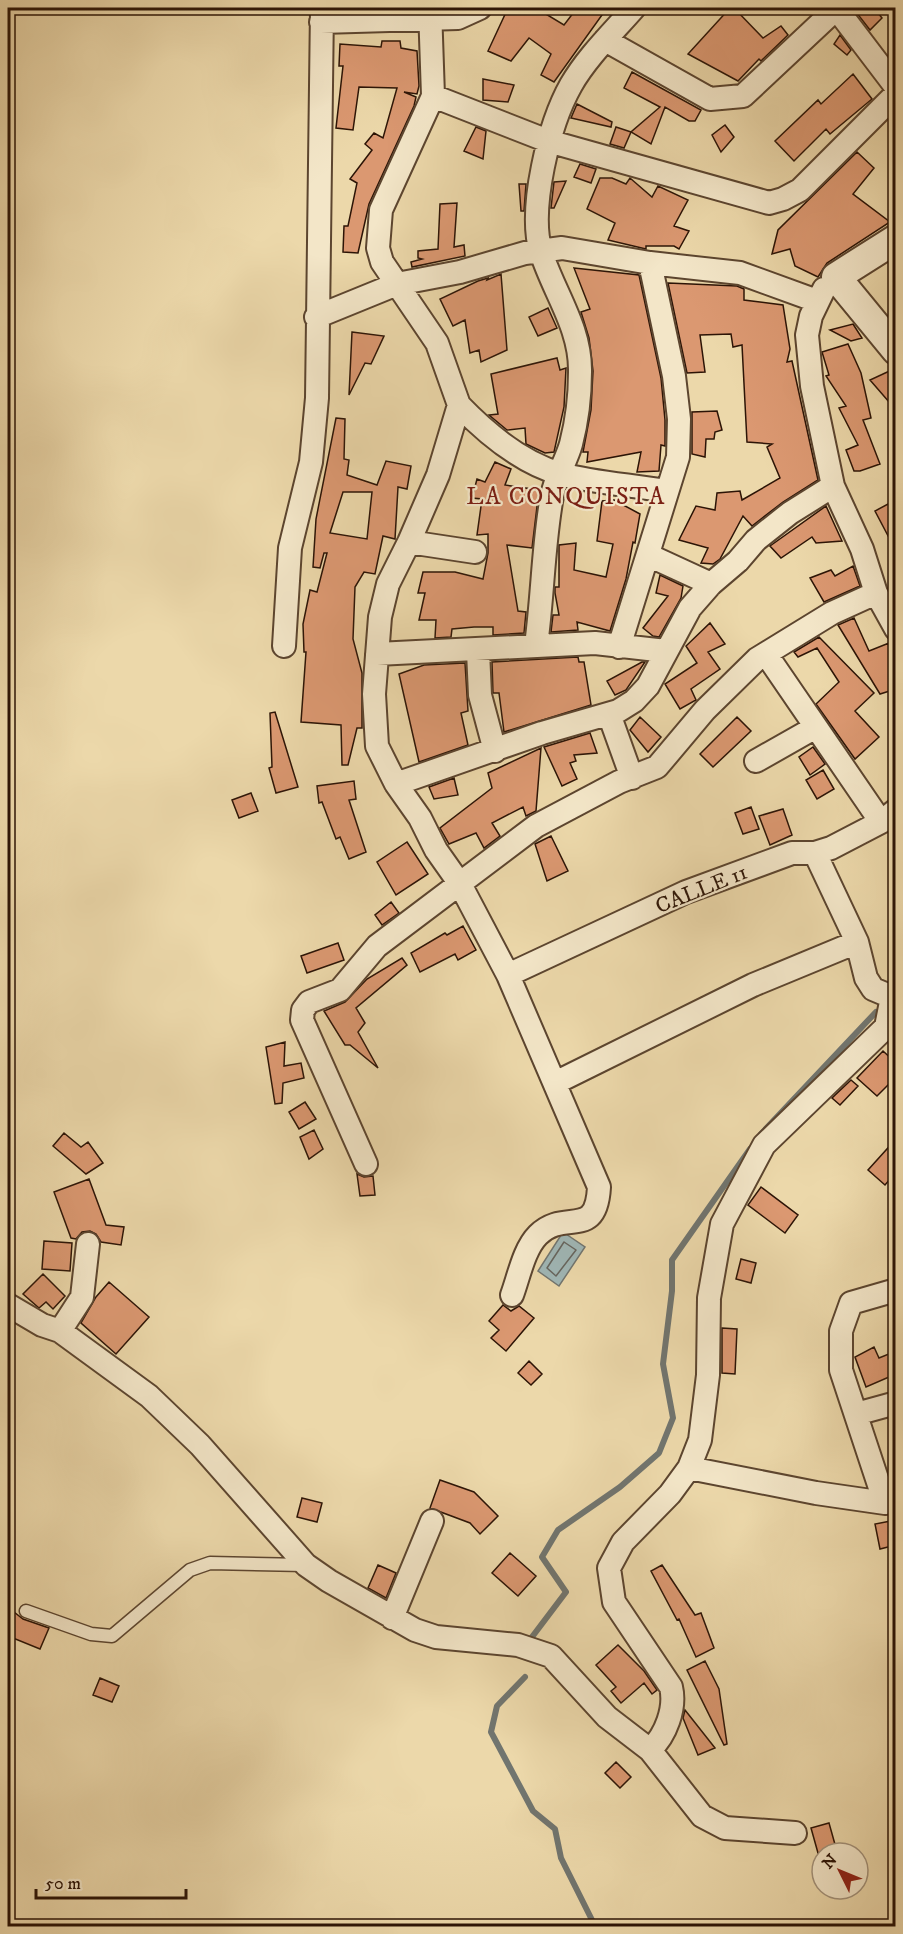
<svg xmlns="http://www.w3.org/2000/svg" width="903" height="1934" viewBox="0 0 903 1934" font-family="'IM FELL DW Pica',serif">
  <rect width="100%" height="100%" fill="#ecd8aa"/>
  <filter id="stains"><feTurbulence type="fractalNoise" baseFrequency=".00333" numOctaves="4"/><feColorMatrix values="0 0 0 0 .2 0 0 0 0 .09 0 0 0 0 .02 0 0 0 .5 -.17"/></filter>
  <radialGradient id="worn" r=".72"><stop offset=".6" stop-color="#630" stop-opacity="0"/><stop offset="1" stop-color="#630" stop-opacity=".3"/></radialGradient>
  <path fill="#9fb6b5" stroke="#71756f" stroke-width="1.5" d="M563,1232l22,15 -26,39 -21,-15z"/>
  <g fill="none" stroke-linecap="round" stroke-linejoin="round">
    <path stroke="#66655e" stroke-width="1.5" d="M564,1242l12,8 -20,26 -9,-8z"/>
    <path stroke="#71756f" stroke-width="6" d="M761,1134l115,-122
      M532,1637l34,-45 -24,-35 16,-27 62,-43 39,-34 14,-35 -10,-54 9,-73v-31l78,-111
      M525,1677l-28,29 -6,26 42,79 22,18 6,29 34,68"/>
  </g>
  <path fill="#db9871" stroke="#2c1406" stroke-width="1.5" fill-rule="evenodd" d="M508,8h28l28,17 13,-17h30l-53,74 -13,-7 10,-21 -22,-16 -18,23 -23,-10z
    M730,8h4l29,30 18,-12 7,9 -27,26 -2,-2 -21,22 -50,-27z
    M858,8h16l8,10 -12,12 -14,-18z
    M840,35l11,15 -4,5 -13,-11z
    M382,41h18l1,7 16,3 2,35 -2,8 -13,-2 12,5 -2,9 -45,98 -11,49 -15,-1 1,-26h4l9,-43 -7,-4 22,-29 -7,-6 9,-11 9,5 14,-50 -38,-1 -6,43 -17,-2 7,-62h-4l1,-22 41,3z
    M632,72l69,38 -6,11h-6l-24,-14 -14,37 -20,-12 29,-25 -36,-19z
    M853,74l19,25 -42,35 -4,-5 -32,32 -19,-20 43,-41 3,4z
    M483,79l31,6 -6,17 -25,-2z
    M577,104l35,18 -1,5 -40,-9z
    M725,125l9,12 -13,15 -9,-17z
    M476,127l10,4 -3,28 -19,-8z
    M616,127l15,5 -7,16 -14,-4z
    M857,152l17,16 -21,26 37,28 -63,41 -9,14 -23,-11 -5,-17 -18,5 6,-24z
    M580,164l16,5 -5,14 -17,-6z
    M600,178h12l14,6 4,-6 22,19 6,-11 30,14 -14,26 15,5 -10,18 -5,-3h-28v3l-38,-9 7,-17 -28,-14z
    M566,181l-12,27h-3l3,-26z
    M519,184h7l-2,27h-3z
    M457,203l-3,44 10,-2 1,11 -53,11 -1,-5 11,-3 -4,-1v-7l20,-2 2,-45z
    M574,268l65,7 22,103 4,42v26l-4,-1 -2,26 -22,1 4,-20 -54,10 1,-10h-5l8,-42 2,-39 -4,-33 -8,-26 9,-3z
    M501,274l6,76 -26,12 -2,-12 -9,3 -5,-33 -12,6 -13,-27 38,-18 10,-3 -1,2z
    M668,283l69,3 7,3v11l39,5 7,44 -3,13 5,-1 26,119 -35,22 -31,24 -9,-10 -23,43 -7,5 -12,-1 7,-15 -29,-8 17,-34 19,4 2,-17 23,-2 2,9 38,-22 -13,-31 5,-3 -25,-2 -5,-97 -9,2 -2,-13 -31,1 5,37 -18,1z
    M548,308l9,20 -19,8 -9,-19z
    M853,324l9,14 -11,3 -21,-11z
    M352,332l32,4 -13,28 -6,-1 -16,32z
    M848,344l13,29 10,45 -8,2 17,44 -20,7h-6l-8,-21 12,-5 -19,-37 7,-2 -20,-30 3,-1 -7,-23z
    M557,358l3,12 6,-2 -2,39 -10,45 -9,1 -19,-9 -1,-16 -18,2 -18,-15 9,-1 -7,-40z
    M896,368v42l-26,-30z
    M717,411l5,19 -7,2 -1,7h-8l-1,18 -13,-3v-42z
    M336,418l9,1 -1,40 5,1 -2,15 30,10 9,-24 25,5 -4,23 -9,-2 -3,52 -12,-3 -8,38 -11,-2 -9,15 -2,52 9,34v55h-5l-9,37h-6l-1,-40 -40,-3 5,-70h-2l-1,-28 7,-34 7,2 10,-39h-3l-4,15 -7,-1 3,-48zM343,492h29l-5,47 -37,-6z
    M495,462l16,7 -6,16 34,5 -7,58 -25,-3 11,66 8,1 -2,21 -31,2v-8h-19l-22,2 -1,8 -16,1 1,-18h-17l6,-27h-7l5,-21h32l28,7 5,-26v-19l-11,1 5,-36 -10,-1 5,-19 8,3z
    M614,500l26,14 -5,29 -2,-1 -7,37 -16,52 -33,-9 1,8 -27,2 2,-17h6l-4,-22v-6h4v-42l17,-2 -2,27 32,7 7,-33 -16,-3 5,-40z
    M888,504l8,13v34l-21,-40z
    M826,506l16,35 -26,2 -4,-6 -31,21 -11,-12z
    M853,566l7,20 -36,16 -14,-24 21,-8 4,6z
    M660,575l23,11 -2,12 -22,39 -6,-1 -10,-8 25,-32 -12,-3z
    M854,618l15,33 20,-8 7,16v30l-16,5 -42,-69z
    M710,623l15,21 -17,8 12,17 -29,20 5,11 -16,9 -15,-25 32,-21 -11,-17z
    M819,637l55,56 -19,18 24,26 -24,22 -39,-55 23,-22 -22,-34 -19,9 -4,-5z
    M578,657l1,5h5l7,43 -87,27 -5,-39h-6l-1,-31z
    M642,662h3l-19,28 -11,5 -8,-14z
    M465,663l3,48 -7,2 7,32 -49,17 -20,-88 25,-9z
    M275,712l23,75 -22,6 -7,-25 3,-1 -2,-54z
    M640,717l21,20 -13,15 -18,-22z
    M737,717l14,14 -38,36 -13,-13z
    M590,733l7,20 -23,2 2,6 -6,2 7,16 -15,7 -18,-39z
    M813,747l12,17 -15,11 -11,-18z
    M541,748l-5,63 -10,5 -3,-9 -31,16 8,13 -16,12 -8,-15 -27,11 -9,-16 52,-40 -4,-15z
    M823,770l11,19 -17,10 -11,-19z
    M454,778l4,17 -24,4 -5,-12z
    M354,781l2,18 -7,1 17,52 -17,7 -9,-22 -4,2 -14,-37 -3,1 -2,-17z
    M251,793l7,18 -19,7 -7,-18z
    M751,807l8,22 -16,5 -8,-21z
    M783,809l9,26 -22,10 -11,-29z
    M551,836l17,35 -21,10 -12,-37z
    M407,842l21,32 -32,21 -19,-33z
    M391,902l8,11 -17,12 -7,-10z
    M463,926l13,24 -18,10 -3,-6 -35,18 -9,-19 34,-20 2,2z
    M338,943l6,17 -37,13 -6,-17z
    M402,958l5,7 -51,43 9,15 -7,9 20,36 -28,-23h-5l-21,-34 21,-9 22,-23z
    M285,1042l-1,24 17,-3 3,15 -21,5 -1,20 -7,1 -9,-57z
    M883,1051l13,12v14l-19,19 -20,-18z
    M851,1080l7,6 -18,19 -8,-7z
    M305,1102l11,17 -17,10 -10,-17z
    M314,1130l9,19 -14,10 -9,-22z
    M64,1133l17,14 7,-5 15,21 -17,11 -33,-28z
    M896,1139v33l-11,13 -17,-15z
    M357,1174l7,3 9,-1 2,19 -15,1z
    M89,1179l17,46 18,2 -3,18 -20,-3 -5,-8 -6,-3 -8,1 -6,7 -5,-1 -17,-46z
    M761,1187l37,28 -13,18 -37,-28z
    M44,1241l28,2 -2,28 -28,-2z
    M741,1259l15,4 -5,20 -15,-4z
    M43,1274l22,22 -12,13 -7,-7 -7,6 -16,-14z
    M109,1282l40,35 -33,37 -35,-31 15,-26z
    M503,1305l8,6 8,-5 15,12 -28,33 -15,-13 8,-8 -10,-9z
    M722,1328l15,1 -2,45 -13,-1z
    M874,1347l5,11 17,-7v23l-30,13 -11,-30z
    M529,1361l13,13 -11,11 -13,-12z
    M440,1480l34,12 24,24 -18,18 -10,-11 -40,-15z
    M302,1498l20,5 -5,19 -20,-5z
    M896,1520v25l-16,4 -5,-25z
    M510,1553l26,23 -18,20 -26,-23z
    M378,1565l18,8 -10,25 -18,-10z
    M662,1565l33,50 6,-2 13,35 -18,9 -17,-38 -2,1 -26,-49z
    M14,1612l9,7 26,9 -9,21 -32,-13v-9z
    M618,1645l26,26 13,19 -5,4 -8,-11 -23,20 -10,-12 5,-4 -20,-22z
    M705,1661l14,28 8,55 -3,1 -37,-75z
    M100,1678l19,8 -7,16 -19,-7z
    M685,1710l30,38 -17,7 -15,-37z
    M616,1762l15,15 -11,11 -15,-15z
    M829,1823l7,25 -18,5 -7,-25z"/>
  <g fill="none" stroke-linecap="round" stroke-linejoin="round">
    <g stroke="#5c452f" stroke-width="15">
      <path id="service" d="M26,1611l65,23 21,2 78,-66 20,-7 95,2"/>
    </g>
    <g stroke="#5c452f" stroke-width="26">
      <path id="minor" d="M430,8l3,88 -52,114 -3,38 4,14 55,81 22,62 -21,70 -29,67 -21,42 -8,33 -6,77 3,52 19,38 146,-51 76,-22 16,-10 14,-15 42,-78 21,-24 27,-23 18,-21 34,-27 43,-27
        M836,8l60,79
        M321,22l137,-4 22,-10
        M605,40l105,59 33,-3 94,-88
        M433,96l115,45 221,62 14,-4 17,-9 96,-96
        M824,289l-13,27 -4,19 5,51 21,100 29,63 14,44 20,36
        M316,317l81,-33 63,-12 65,-19 37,-5 88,15 90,10 77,28
        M459,405c28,29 62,58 102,69 34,9 71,11 105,17
        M409,542l66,10
        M648,555l63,29
        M536,645c7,-50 7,-100 16,-149 3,-18 14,-34 19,-52 6,-23 9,-48 9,-72 1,-44 -26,-79 -39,-120 -13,-43 8,-128 30,-167 16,-28 42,-53 63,-77
        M284,646l6,-98 21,-86 6,-64 5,-390
        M619,647l59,-190 1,-38 -5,-43 -24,-113
        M478,651l2,44 15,56
        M377,654l218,-11 71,8
        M766,654l115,168
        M609,714l23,64
        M756,761l60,-34
        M396,784l24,34 16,32 24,34 48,91 91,212c-3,54 -34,21 -61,48 -14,14 -19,41 -26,60
        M815,853l42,89 9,36 7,11 19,8
        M508,975l178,-83 106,-39h23l16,-5 50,-26 15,-12
        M555,1083l198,-98 104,-43
        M366,1164l-64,-144 1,-10 6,-8 31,-12 37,-44 159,-120 83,-44 38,-15 48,-57 52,-51 75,-46 44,-20
        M8,1305l34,20 18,6 89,65 51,49 106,120 23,16 86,49 21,7 82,8 33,11 56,61 43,33 52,66 23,12 70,5
        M60,1331l22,-34 6,-53
        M856,1414l40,-11
        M689,1468l127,25 69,10 11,-2
        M885,1503l-44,-133v-39l10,-28 45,-13
        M392,1618l40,-97
        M650,1750c16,-15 26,-42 21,-63l-57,-85 -5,-34 14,-26 47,-48 19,-26 11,-28 8,-65 1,-77 13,-74 42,-79 122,-118 6,-30 4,-3"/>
    </g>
    <g stroke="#5c452f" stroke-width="32">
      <path id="tertiary" d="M896,239l-60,38 60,73"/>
    </g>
    <use href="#service" stroke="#f3e6c8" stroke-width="12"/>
    <use href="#minor" stroke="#f3e6c8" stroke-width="22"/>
    <use href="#tertiary" stroke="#f3e6c8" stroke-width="28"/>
  </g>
  <g text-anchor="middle" stroke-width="4.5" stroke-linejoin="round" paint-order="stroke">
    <g font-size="22" fill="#2c1406" stroke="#f3e6c8">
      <text transform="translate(701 888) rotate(-22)" y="8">CALLE 11</text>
    </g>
    <g font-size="24" letter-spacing="1.5" fill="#7a1f14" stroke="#f3e6c8">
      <text x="566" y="504">LA CONQUISTA</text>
    </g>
  </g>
  <rect width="903" height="1934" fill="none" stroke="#ecd8aa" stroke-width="30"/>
  <rect x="9" y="9" width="885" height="1916" fill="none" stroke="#2c1406" stroke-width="3"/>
  <rect x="15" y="15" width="873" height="1904" fill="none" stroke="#2c1406" stroke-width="1.5"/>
  <g transform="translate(840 1871) rotate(313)"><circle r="28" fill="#f3e6c8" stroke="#a3927a" stroke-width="1.5"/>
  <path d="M0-4.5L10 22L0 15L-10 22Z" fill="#8f2418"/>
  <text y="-9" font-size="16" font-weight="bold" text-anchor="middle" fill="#2c1406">N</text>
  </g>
  <path d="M36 1889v9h150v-9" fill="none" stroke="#2c1406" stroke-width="3"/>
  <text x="45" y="1889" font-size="18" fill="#2c1406" stroke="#f3e6c8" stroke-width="4.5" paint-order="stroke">50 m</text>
  <rect width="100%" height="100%" filter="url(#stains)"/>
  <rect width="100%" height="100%" fill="url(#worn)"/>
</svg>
